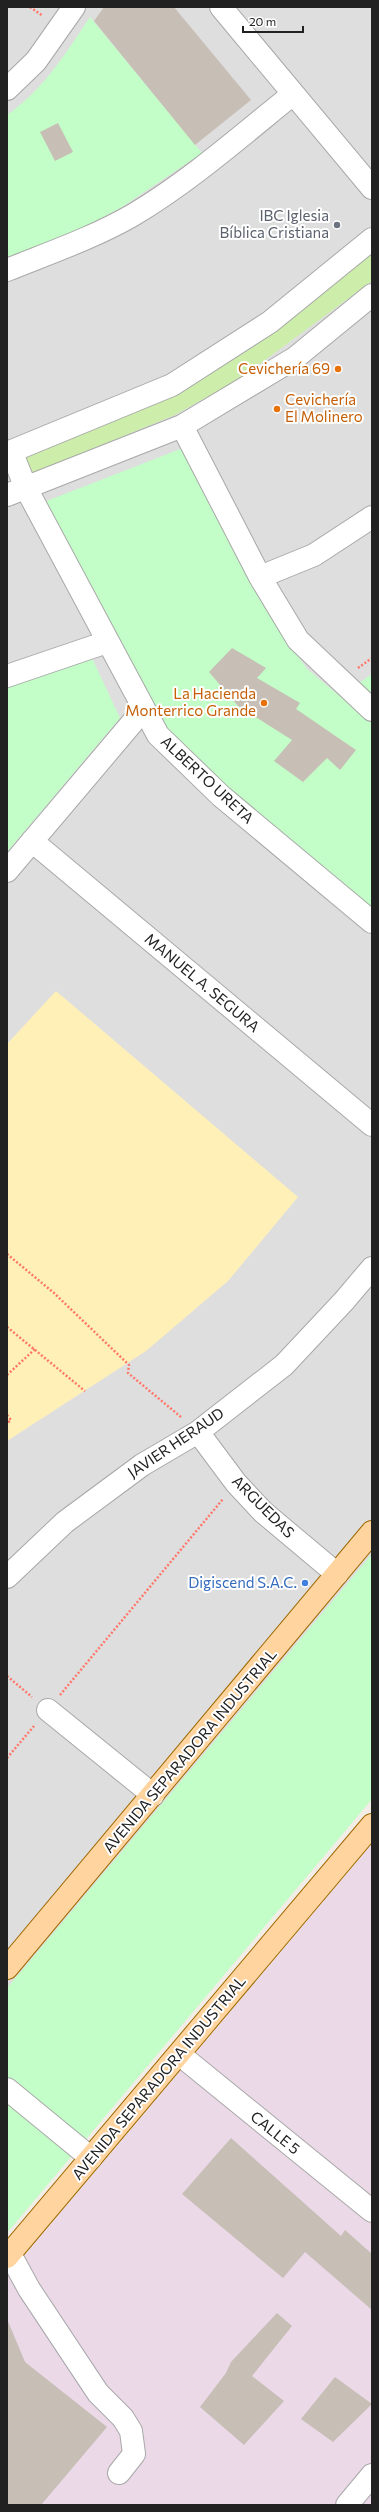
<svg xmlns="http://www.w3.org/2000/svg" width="379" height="2512" viewBox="0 0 379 2512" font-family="Commissioner,sans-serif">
  <rect width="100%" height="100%" fill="#f2eee7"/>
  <path fill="#dfdede" d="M7,7h365v1638l-365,441z"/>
  <path fill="#ebd9e8" d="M372,1844v661h-365v-229z"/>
  <path fill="#cdeeab" d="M372,253v28l-130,96 -67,38 -142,58 -6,-2 -3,-13 136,-60z"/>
  <path fill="#fff0b8" d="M56,991l242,206 -70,84 -82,70 -139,90v-397z"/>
  <path fill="#c3fdc7" d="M90,17l112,136 -80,54 -54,29 -61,21v-142c36,-25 59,-62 83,-98z
    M183,448l64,128 38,62 22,31 65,54v186l-143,-118 -68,-69 -117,-220z
    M92,658l28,60 -113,134v-165z
    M372,674v19l-13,-10z
    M372,1554v245l-365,434v-245z"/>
  <path fill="#c7beb6" d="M104,7h70l77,93 -56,45 -101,-124z
    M58,123l15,29 -18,9 -15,-29z
    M232,648l34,20 -9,10 43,25 -4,6 60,41 -16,20 -13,-12 -24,24 -29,-21 18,-21 -54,-34 -29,-34z
    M231,2138l110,98 4,-6 27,24v56l-67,-58 -22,26 -101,-84z
    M277,2313l15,13 -40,50 32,25 -40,44 -44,-38 26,-34 5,-11z
    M7,2319l18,43 82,65 -66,78h-34z
    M335,2377l37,27 -39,38 -32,-23z"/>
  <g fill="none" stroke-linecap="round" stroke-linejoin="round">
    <g stroke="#a8a8a8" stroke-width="24">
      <path id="minor" d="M221,7l151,181
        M7,89l29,-28 38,-54
        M7,270c42,-17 86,-32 126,-55 57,-34 108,-79 160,-121
        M182,426l78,151 38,63 74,70
        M11,451l15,37 132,247 63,61 151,126
        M7,453l165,-68 98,-63 102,-83
        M7,495l175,-69 113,-68 77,-63
        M260,577l54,-22 58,-38
        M7,676l100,-34
        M32,841l340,284
        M7,871l136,-161
        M198,1432l38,51 27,29 74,62
        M7,1577l58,-55 77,-57 56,-33 86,-67 60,-64 28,-33
        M48,1710l105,85
        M179,2054l193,157
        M7,2089l84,69
        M10,2254l19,35 69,104 25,25 8,13 3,23 -15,19
        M347,2505l25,-30"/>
    </g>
    <g stroke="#9e6800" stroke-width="24">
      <path id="major" d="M7,1968l365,-436
        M7,2257l365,-432"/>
    </g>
    <path stroke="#ff786b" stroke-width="2.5" stroke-dasharray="2 2" stroke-linecap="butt" d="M30,7l13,9
      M358,668l14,-10
      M7,1254l47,39 75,72 -1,8 53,44
      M7,1327l78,64
      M7,1375l28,-26
      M7,1415l4,5 -4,3
      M7,1676l25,21
      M60,1695l163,-196
      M7,1758l27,-32"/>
    <use href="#minor" stroke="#fff" stroke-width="22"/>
    <use href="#major" stroke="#ffd49f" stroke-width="22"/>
  </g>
  <circle fill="#6b7280" stroke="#fff" stroke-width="1.5" cx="337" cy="225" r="4"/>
  <g fill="#e8710a" stroke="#fff" stroke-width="1.5">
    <circle cx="338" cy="369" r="4"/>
    <circle cx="277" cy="409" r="4"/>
    <circle cx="264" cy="703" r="4"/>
  </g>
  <circle fill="#3f7fe0" stroke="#fff" stroke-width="1.5" cx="305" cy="1583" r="4"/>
  <g text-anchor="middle" stroke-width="4" stroke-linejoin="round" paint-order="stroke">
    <g font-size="15" fill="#5b616d" stroke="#fff" text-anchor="end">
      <text x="329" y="221">IBC Iglesia<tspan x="329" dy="17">Bíblica Cristiana</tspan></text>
    </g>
    <g font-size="15" fill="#c56008" stroke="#fff" text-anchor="end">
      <text x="330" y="374">Cevichería 69</text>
      <text x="285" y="405" text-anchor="start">Cevichería<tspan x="285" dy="17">El Molinero</tspan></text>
      <text x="256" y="699">La Hacienda<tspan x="256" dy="17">Monterrico Grande</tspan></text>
    </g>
    <g font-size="15" fill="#212121" stroke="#fff">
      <text transform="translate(207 780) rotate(43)" y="5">ALBERTO URETA</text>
      <text transform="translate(202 983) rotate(40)" y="5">MANUEL A. SEGURA</text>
      <text transform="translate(176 1443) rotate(-34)" y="5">JAVIER HERAUD</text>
      <text transform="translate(263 1507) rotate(45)" y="5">ARGUEDAS</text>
      <text transform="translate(190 1751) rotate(-50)" y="5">AVENIDA SEPARADORA INDUSTRIAL</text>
      <text transform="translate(159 2078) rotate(-50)" y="5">AVENIDA SEPARADORA INDUSTRIAL</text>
      <text transform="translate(275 2133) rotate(39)" y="5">CALLE 5</text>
    </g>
    <g font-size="15" fill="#366cbe" stroke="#fff" text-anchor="end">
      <text x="297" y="1588">Digiscend S.A.C.</text>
    </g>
  </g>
  <rect width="379" height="2512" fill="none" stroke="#212121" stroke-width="16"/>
  <path d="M243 26v6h60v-6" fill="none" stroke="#212121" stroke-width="2"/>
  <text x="249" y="26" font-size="12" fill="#212121" stroke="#ffffff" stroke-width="3" paint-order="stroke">20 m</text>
</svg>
